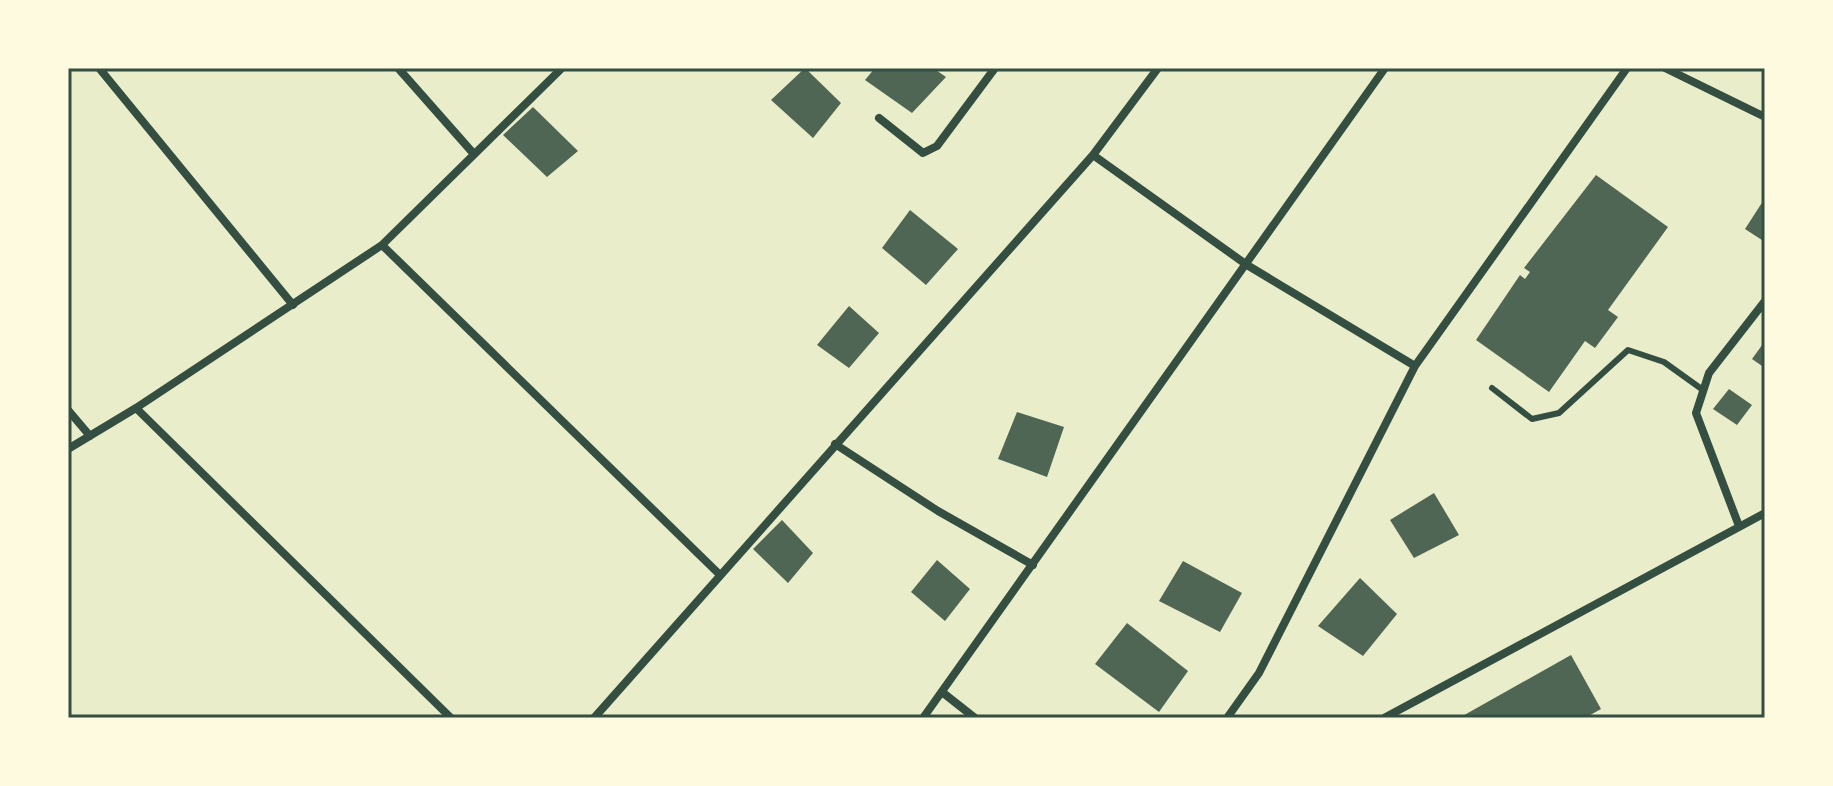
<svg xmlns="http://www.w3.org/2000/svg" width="1833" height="786" viewBox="0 0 1833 786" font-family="Montserrat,sans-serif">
  <rect width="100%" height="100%" fill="#e9edc9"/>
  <path fill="#4f6655" d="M805,68l36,35 -28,35 -42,-38z
    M875,68h58l13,9 -34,36 -47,-33z
    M533,107l45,44 -31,26 -44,-42z
    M1596,175l72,52 -60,83 10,7 -23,31 -10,-7 -36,51 -73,-52 44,-65 5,4 5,-7 -6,-4z
    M1765,198v44l-20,-13z
    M910,210l48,39 -32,36 -44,-37z
    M849,306l30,27 -30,35 -32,-23z
    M1765,341v27l-13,-9z
    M1729,389l23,16 -15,20 -24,-16z
    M1017,412l47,15 -17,50 -49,-18z
    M1434,493l25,42 -45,23 -24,-38z
    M782,520l31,33 -25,30 -35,-34z
    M937,560l33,29 -25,32 -34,-29z
    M1183,561l59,32 -22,39 -61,-31z
    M1360,578l37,36 -34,42 -45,-30z
    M1127,623l61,48 -29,41 -64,-48z
    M1571,655l30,54 -16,9h-126z"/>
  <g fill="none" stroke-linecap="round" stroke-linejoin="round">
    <path stroke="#344e41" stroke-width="6" d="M1492,388l40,31 27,-6 69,-63 36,12 39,28"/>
    <path stroke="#344e41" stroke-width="8" d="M99,68l194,237
      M398,68l75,85
      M1665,68l100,49
      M879,118l44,35 14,-7 58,-78
      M1093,155l154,110 168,101
      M382,245l337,329
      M136,408l315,310
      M68,410l22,26
      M835,444l103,67 95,54
      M68,449l68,-41 246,-163 180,-177
      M1739,526l-43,-113 13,-40 56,-72
      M942,692l33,26
      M594,718l499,-563 65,-87
      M923,718l462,-650
      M1227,718l32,-45 156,-307 212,-298
      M1384,718l381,-205"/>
  </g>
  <rect width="1833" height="786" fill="none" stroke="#fefae0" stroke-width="140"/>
  <rect x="70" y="70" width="1693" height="646" fill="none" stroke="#344e41" stroke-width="3"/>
</svg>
